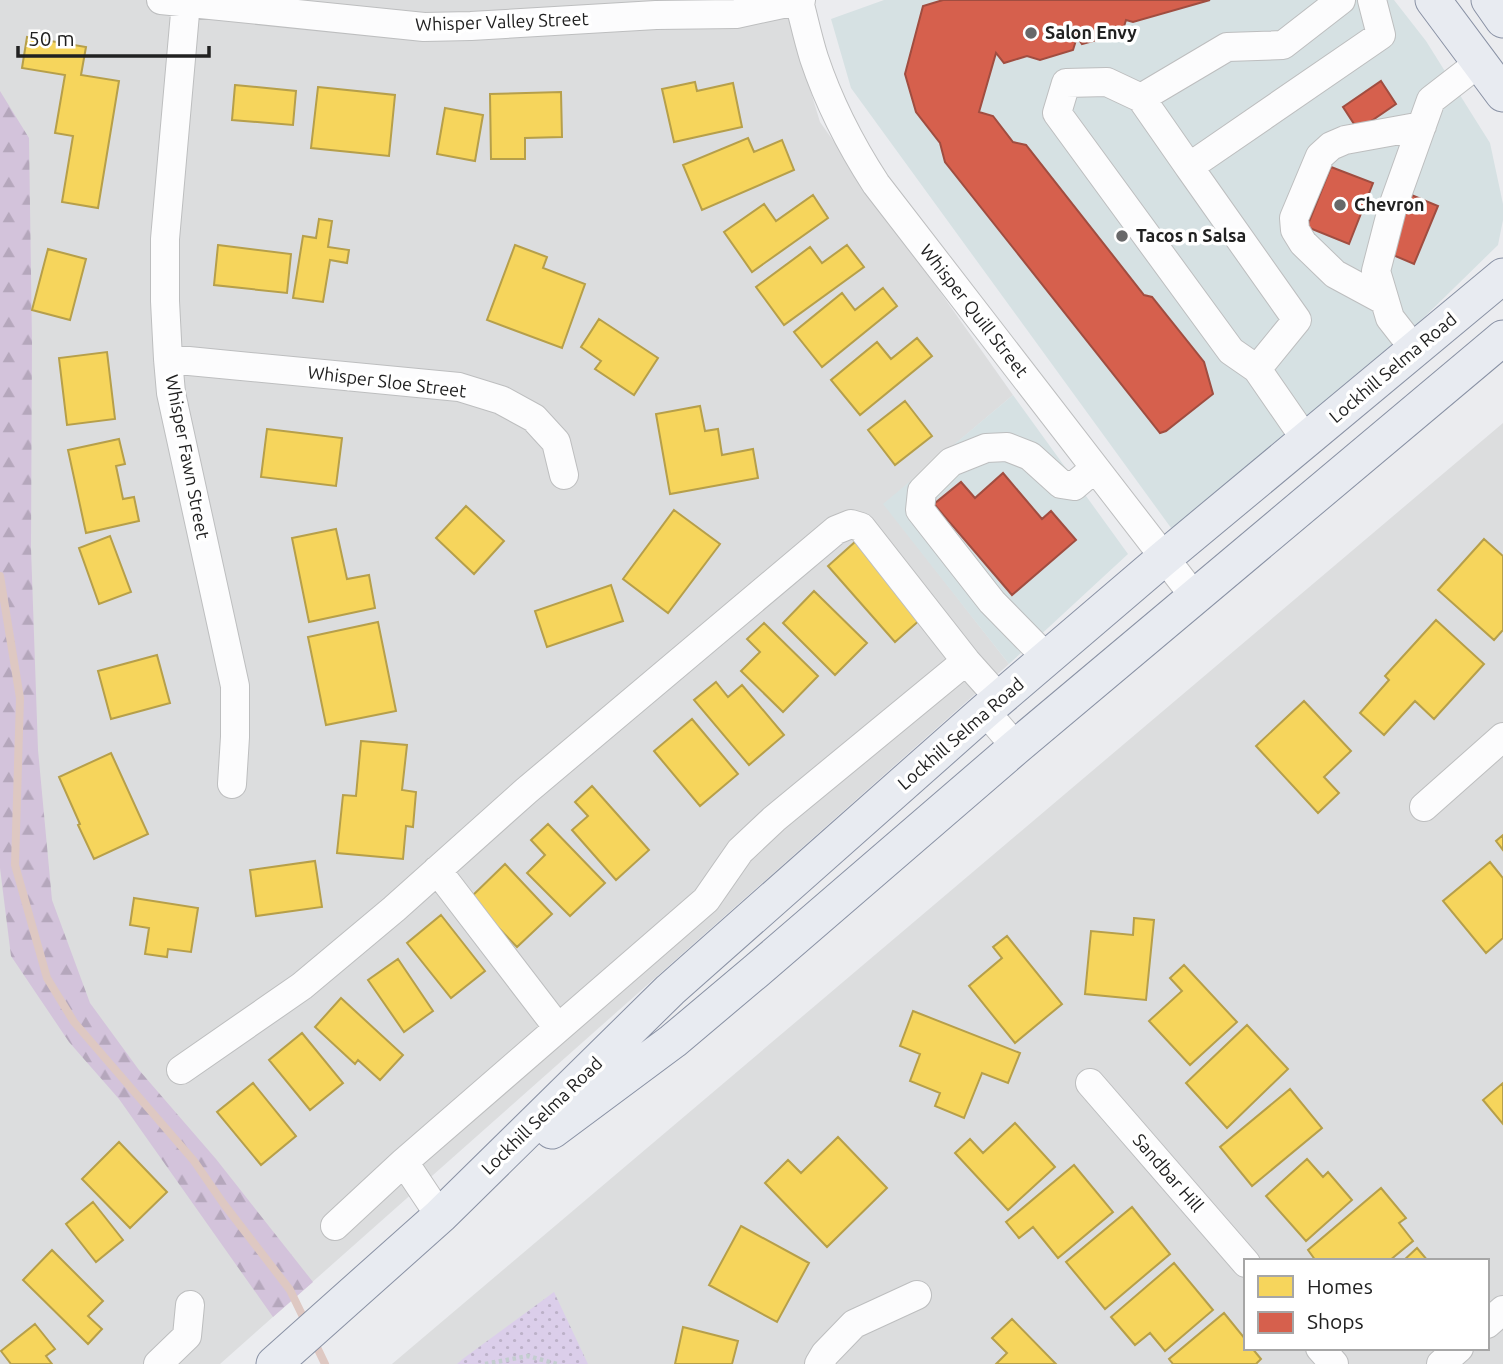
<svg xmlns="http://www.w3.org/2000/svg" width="1503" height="1364" viewBox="0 0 1503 1364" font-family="Ubuntu,sans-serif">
  <defs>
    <pattern id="grass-dots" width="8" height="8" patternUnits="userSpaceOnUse" patternTransform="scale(1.75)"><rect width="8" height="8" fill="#dbceea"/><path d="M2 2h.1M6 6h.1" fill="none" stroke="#bcb1c8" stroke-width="1.8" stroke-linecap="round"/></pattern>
    <pattern id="forest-firs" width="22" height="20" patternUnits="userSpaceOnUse" patternTransform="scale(1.75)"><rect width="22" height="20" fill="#d3c3db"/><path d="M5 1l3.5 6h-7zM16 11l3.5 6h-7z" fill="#b5a7bc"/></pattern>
  </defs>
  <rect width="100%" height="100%" fill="#ebecef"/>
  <path fill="#dcddde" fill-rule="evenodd" d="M0,0h783l37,122 193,273 -129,109 125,160 -789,700h-220z
    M1503,423v941h-1111zM1246,1261h241v87h-241z"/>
  <path fill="#d6e1e3" d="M884,0h510l32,41 64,102 13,61v16l-5,25 -136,133 -188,154 -323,-444 -20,-69z
    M1013,395l115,159 -119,110 -126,-160z"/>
  <path fill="url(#grass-dots)" d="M554,1292l34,72h-131l7,-6z"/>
  <path fill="url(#forest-firs)" d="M0,91l29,47 3,203 -1,207 7,202 14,150 38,103 49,67 77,89 97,123 -40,35 -154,-218 -50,-57 -58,-86 -11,-88z"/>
  <path fill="#f6d55c" stroke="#b69f4a" stroke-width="2" d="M27,37l59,10 -5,28 38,6 -21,127 -36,-6 11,-66 -18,-3 10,-58 -43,-7z
    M695,82l2,9 36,-8 9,44 -68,15 -12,-53z
    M235,85l61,6 -3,34 -61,-5z
    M318,87l77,8 -6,61 -78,-8z
    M561,92l1,45 -37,1v21h-34l-1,-65z
    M445,108l38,7 -8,46 -38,-7z
    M748,138l6,14 28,-12 12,30 -92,40 -19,-45z
    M813,195l15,23 -76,54 -28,-40 40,-28 12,17z
    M319,219l13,2 -4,26 21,3 -2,13 -17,-3 -7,42 -30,-4 10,-62 13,2z
    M218,245l73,9 -4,39 -73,-8z
    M515,245l32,12 -4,11 42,16 -23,64 -75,-28z
    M847,245l17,22 -80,58 -28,-38 54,-40 12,16z
    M48,249l38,10 -16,61 -38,-10z
    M883,288l14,18 -75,61 -28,-35 48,-39 13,17z
    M599,319l59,39 -24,37 -39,-26 6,-8 -20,-14z
    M917,338l15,18 -72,59 -29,-35 46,-38 14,17z
    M107,352l8,67 -48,6 -8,-67z
    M905,401l27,35 -37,29 -27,-35z
    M700,406l5,25 13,-2 4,26 31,-6 5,29 -88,16 -14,-80z
    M267,429l75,9 -6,48 -75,-9z
    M119,439l6,25 -9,2 7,33 11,-2 5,24 -53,12 -18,-83z
    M466,506l38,35 -30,33 -38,-36z
    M674,510l46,34 -52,69 -45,-34z
    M336,529l11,50 22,-4 6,33 -66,14 -17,-84z
    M110,536l21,56 -32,12 -20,-56z
    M1484,539l19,17v74l-9,10 -56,-50z
    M856,541l66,77 -27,24 -67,-76z
    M611,585l12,36 -76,26 -12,-36z
    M814,591l53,52 -32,32 -52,-52z
    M1436,620l48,44 -50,55 -19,-18 -31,34 -24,-22 29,-33 -4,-4z
    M378,622l18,89 -70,14 -18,-88z
    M764,623l54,53 -35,36 -42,-41 19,-19 -13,-13z
    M157,655l13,48 -59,16 -13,-48z
    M716,682l12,15 14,-12 42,50 -35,30 -55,-65z
    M1304,701l47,50 -27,26 15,16 -21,20 -62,-67z
    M692,719l46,55 -38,32 -46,-55z
    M361,741l46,4 -5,45 14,2 -3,35 -7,-1 -3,33 -66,-6 6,-58 13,1z
    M111,753l37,81 -54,25 -16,-34 2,-1 -21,-47z
    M592,786l57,64 -33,30 -44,-50 16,-14 -13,-14z
    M548,824l57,59 -35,33 -43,-43 18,-18 -14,-15z
    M1503,835v15l-7,-9z
    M315,861l7,46 -66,9 -6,-46z
    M1490,862l13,16v60l-17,15 -43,-52z
    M505,864l47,50 -35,33 -47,-49z
    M134,898l64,10 -7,44 -23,-3 -1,8 -22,-3 4,-26 -19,-3z
    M441,915l44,56 -34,27 -44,-55z
    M1134,918l20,2 -8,80 -61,-6 6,-63 42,4z
    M1007,936l55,68 -47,39 -46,-57 33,-28 -9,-11z
    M398,959l35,52 -29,21 -36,-52z
    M1184,965l53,57 -47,43 -41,-44 33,-30 -12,-13z
    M341,998l62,57 -23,25 -22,-20 -3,4 -40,-37z
    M913,1011l107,42 -12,30 -26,-10 -18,45 -29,-12 5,-13 -30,-12 10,-27 -20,-8z
    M1247,1025l41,44 -61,59 -41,-45z
    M302,1033l41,50 -33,27 -41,-50z
    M253,1083l43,53 -35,29 -44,-53z
    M1503,1083v41l-20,-24z
    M1290,1089l32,39 -70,58 -32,-39z
    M1015,1123l40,44 -47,43 -53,-57 15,-14 13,14z
    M838,1137l49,51 -60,59 -62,-64 23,-23 13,13z
    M119,1142l48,50 -37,36 -48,-49z
    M1307,1159l16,18 5,-5 24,28 -46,41 -40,-45z
    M1074,1165l39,47 -55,46 -25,-31 -14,11 -13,-16z
    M1381,1188l25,30 -7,5 14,18 -24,20h-73l-8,-11z
    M93,1202l30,38 -27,22 -30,-38z
    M1132,1207l38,47 -65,55 -39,-47z
    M741,1226l68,37 -32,59 -68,-37z
    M1417,1248l11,13h-25z
    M52,1250l51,51 -15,15 14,13 -14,15 -65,-64z
    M1174,1263l39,47 -48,41 -15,-18 -15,12 -24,-28z
    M1224,1313l22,27v8h6l9,11 -5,5h-83l-4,-5z
    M1012,1319l44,45h-60l11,-11 -15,-15z
    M35,1324l20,25 -9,7 6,8h-41l-10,-13z
    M683,1327l55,14 -6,23h-57z"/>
  <path fill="#d6604d" stroke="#a04d40" stroke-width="2" d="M943,0h267l-77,22 -7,-2 -4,13 -40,11 -5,-7 -4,13 -33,10 -13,-4 -23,7 -8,-10 -17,59 14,4 20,26 13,3 118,150 8,2 52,65 9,32 -47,37 -6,2 -215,-271 -5,-19 -24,-31 -11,-38 18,-68z
    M1381,81l15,23 -38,26 -15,-23z
    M1331,167l42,16 -24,61 -42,-17z
    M1409,194l29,12 -24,58 -28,-12z
    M1003,473l39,46 9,-8 25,29 -64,55 -78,-91 27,-22 14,16z"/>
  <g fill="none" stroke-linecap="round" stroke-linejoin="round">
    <path stroke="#dec8c2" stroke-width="8" d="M0,576l20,122 -5,167 32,113 27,44 120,139 29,42 67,87 16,33
      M314,1341l11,23"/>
    <g stroke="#bdbebf" stroke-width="30">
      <path id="minor" d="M161,0l263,27 47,-1 185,-11 80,-1 65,-14
        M799,1c5,19 9,38 15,57 15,45 36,86 62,126l318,412
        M186,2l-21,237v62l3,58 3,34 64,293v51l-3,47
        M1141,98l48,69
        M1385,301l-50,-27 -32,-31 -8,-13 -1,-12 26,-62 11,-10 14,-6 77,-14
        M1415,350l-25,-32 -14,-47 16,-62 39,-109 49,-38
        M168,359l291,28 42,13 33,18 22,24 8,33
        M1257,369l-26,-18 -174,-238 9,-30 41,-1 34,16 86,-51 56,-2 58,-45
        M1306,440l-49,-71 40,-49 -108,-153 192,-132 -9,-35
        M1047,658l-55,-56 -72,-92 2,-19 29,-29 35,-14 21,-1 23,9 31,28 13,2 21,-18
        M985,711l31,36
        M1424,807l79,-70
        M437,870l121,158
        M181,1070l121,-84 92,-77 132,-118 310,-261 15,-6 10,3 105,134 34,38
        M1090,1083l156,180
        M440,1216l-36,-54 302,-262 34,-49 34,-32 192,-158
        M335,1226l69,-64
        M1487,1324l16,-14
        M1320,1348l14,16
        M158,1364l29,-28 3,-31
        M819,1364l6,-10 29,-30 63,-29
        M1441,1364l18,-16"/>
    </g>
    <g stroke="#8991a4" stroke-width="37">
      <path id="major" d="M1433,0l70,94
        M1489,0l14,20
        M552,1131l121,-90 82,-69 261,-225 487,-409
        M274,1364l166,-148 230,-226 315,-279 179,-153 339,-282"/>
    </g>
    <path stroke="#c3cdcf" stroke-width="4.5" stroke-dasharray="3.5 3.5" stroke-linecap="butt" d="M485,1364l43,-8 29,8"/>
    <use href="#minor" stroke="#fcfcfd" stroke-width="28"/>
    <use href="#major" stroke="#e8ebf1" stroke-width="35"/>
  </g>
  <g fill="#686869" stroke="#fff" stroke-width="2.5">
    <circle cx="1031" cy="33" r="7"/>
    <circle cx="1340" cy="205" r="7"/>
    <circle cx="1122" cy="236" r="7"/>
  </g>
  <g text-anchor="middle" stroke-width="7" stroke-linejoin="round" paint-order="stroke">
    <g font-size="18" fill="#212121" stroke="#fff">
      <text transform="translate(502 22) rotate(-2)" y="6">Whisper Valley Street</text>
      <text transform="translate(974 311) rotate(52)" y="6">Whisper Quill Street</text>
      <text transform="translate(1393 368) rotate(-40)" y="6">Lockhill Selma Road</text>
      <text transform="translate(387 382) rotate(7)" y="6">Whisper Sloe Street</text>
      <text transform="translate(187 457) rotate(79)" y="6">Whisper Fawn Street</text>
      <text transform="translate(961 734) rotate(-41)" y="6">Lockhill Selma Road</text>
      <text transform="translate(542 1116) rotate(-44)" y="6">Lockhill Selma Road</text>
      <text transform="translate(1168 1173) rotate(49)" y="6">Sandbar Hill</text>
    </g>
    <g font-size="18" font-weight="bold" fill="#212121" stroke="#fff" text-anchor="start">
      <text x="1045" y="39">Salon Envy</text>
      <text x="1354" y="211">Chevron</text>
      <text x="1136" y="242">Tacos n Salsa</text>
    </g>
  </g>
  <rect x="1244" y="1259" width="245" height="91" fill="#ffffff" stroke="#a6a6a6" stroke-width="2"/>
  <rect x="1258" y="1276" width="35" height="21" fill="#f6d55c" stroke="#a6a6a6" stroke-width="2"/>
  <text x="1307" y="1294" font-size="21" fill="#212121">Homes</text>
  <rect x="1258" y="1312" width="35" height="21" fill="#d6604d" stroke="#a6a6a6" stroke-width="2"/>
  <text x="1307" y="1329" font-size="21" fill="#212121">Shops</text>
  <path d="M18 46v10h191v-10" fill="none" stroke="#212121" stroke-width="3.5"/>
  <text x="28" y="46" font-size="21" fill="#212121" stroke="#ffffff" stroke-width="5" paint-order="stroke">50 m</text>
</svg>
